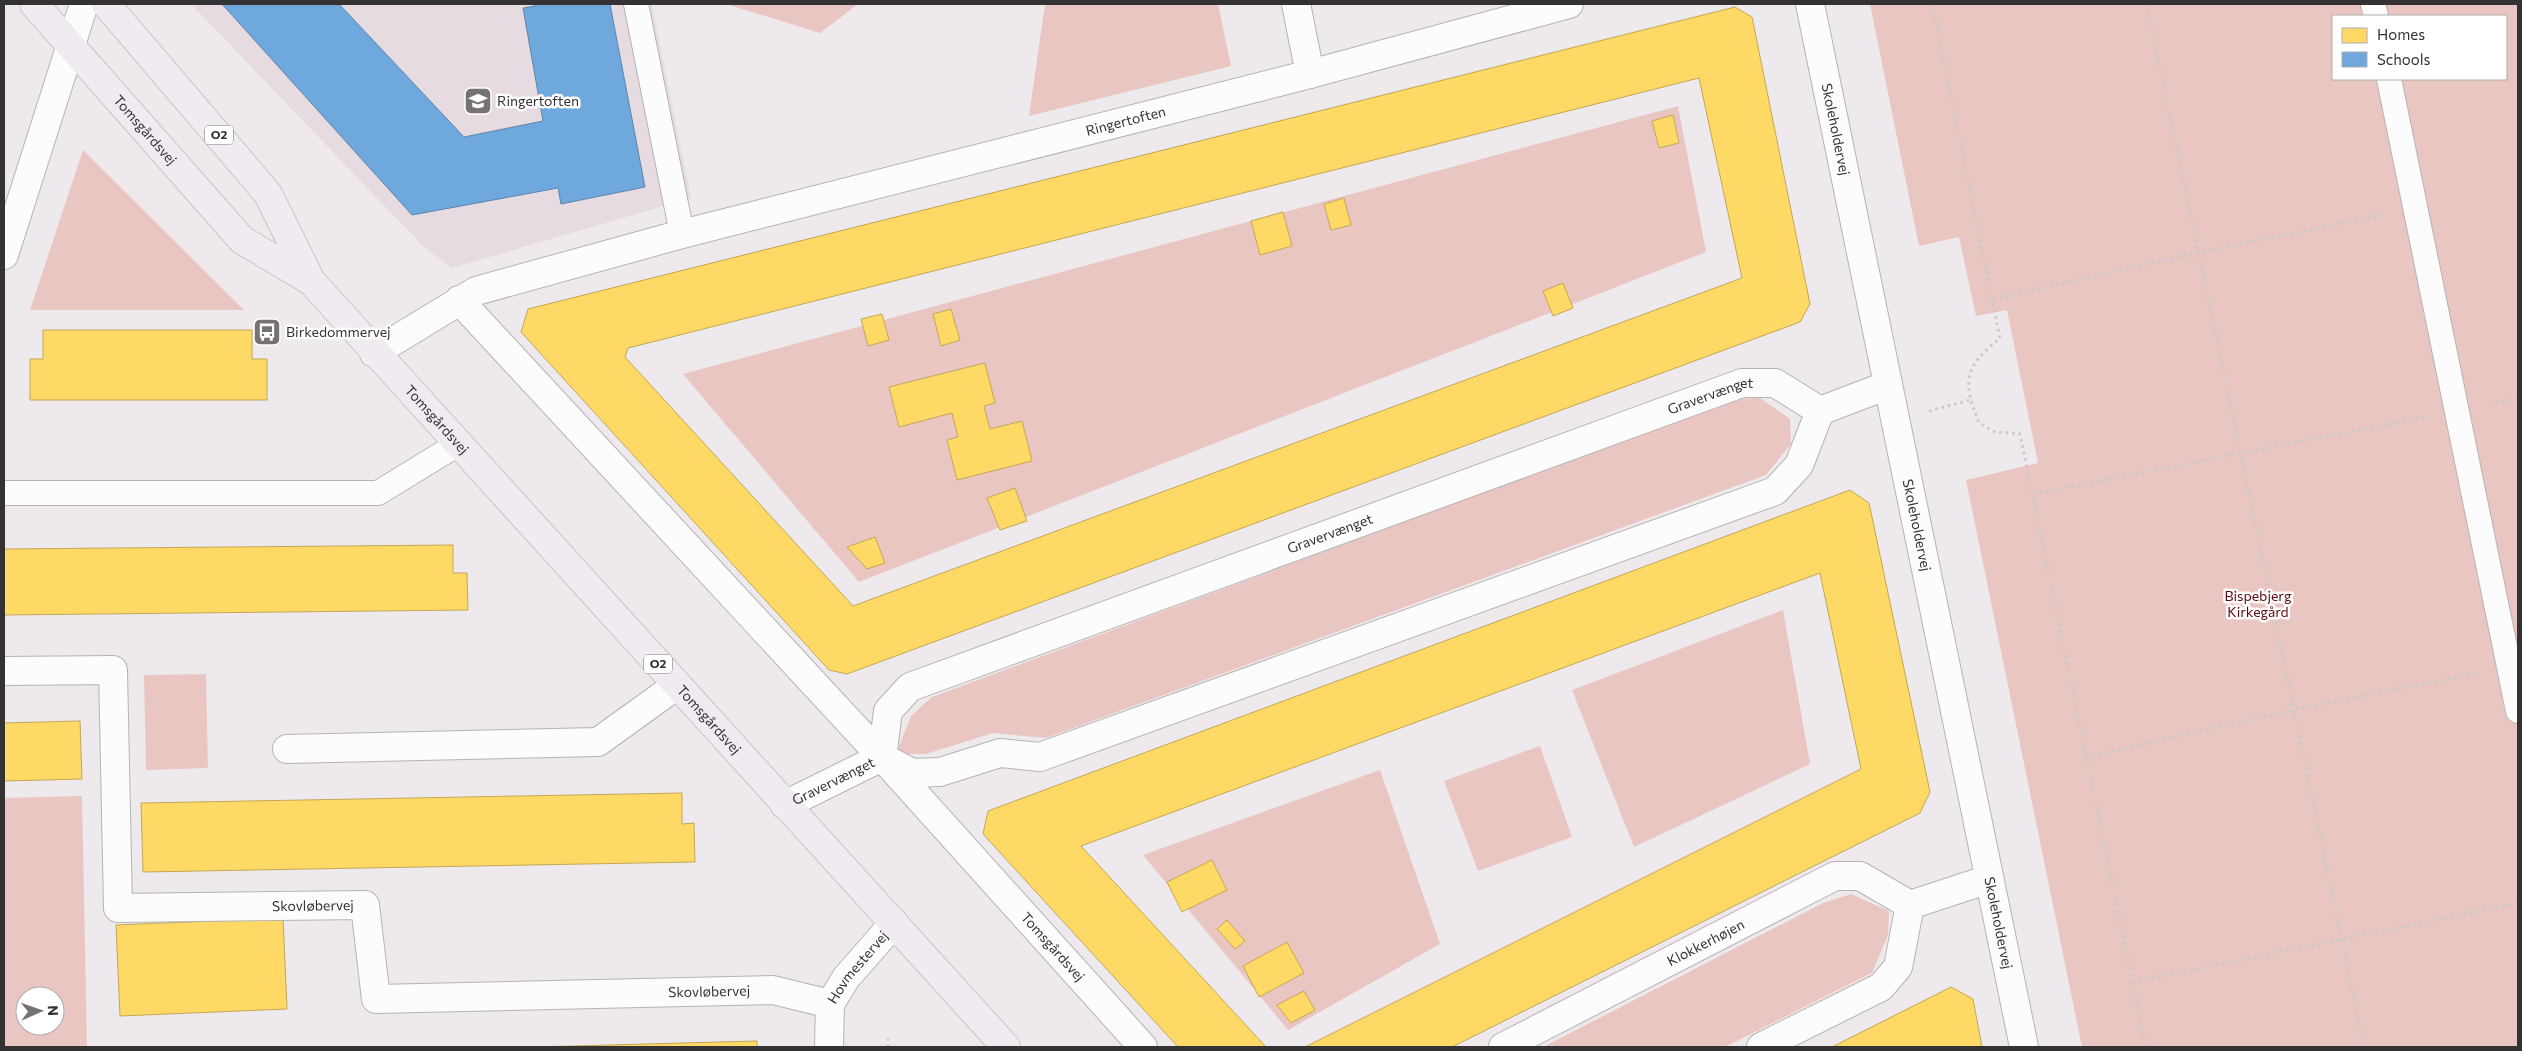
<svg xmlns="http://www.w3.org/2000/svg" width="2522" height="1051" viewBox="0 0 2522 1051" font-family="Commissioner,sans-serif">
  <rect width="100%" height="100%" fill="#eee9ec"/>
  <path fill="#e5dbe1" d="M191,4h461l39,194 -239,70 -29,-22z"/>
  <path fill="#eac6c3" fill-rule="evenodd" d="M726,4h132l-38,29z
    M1045,4h173l13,62 -202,50z
    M1870,4h648v1043h-436l-116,-567 72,-17 -31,-153 -31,6 -17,-79 -40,9zM2333,16h173v63h-173z
    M1678,106l28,146 -847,330 -176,-208z
    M83,150l161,160h-214z
    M1760,398l30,21 1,25 -25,31 -720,263 -53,-5 -67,21h-30l15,-38 21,-19 804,-298z
    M1783,610l27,154 -176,83 -62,-157z
    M206,674l2,94 -62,2 -2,-95z
    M1540,746l32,91 -94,34 -34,-90z
    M1380,770l60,174 -152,86 -145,-175z
    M82,796l5,251h-83v-249zM25,996h30v30h-30z
    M1851,894l38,17 -1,24 -16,38 -147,74h-182l280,-144z"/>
  <path fill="#ffd966" stroke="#c2a757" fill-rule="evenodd" d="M1735,7l17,10 58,287 -10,18 -953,352 -18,-4 -308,-338 7,-23zM1699,78l43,200 -889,328 -228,-249 3,-9z
    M1673,115l6,28 -20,5 -7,-27z
    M1344,198l7,27 -20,5 -7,-26z
    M1283,212l9,34 -32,9 -9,-34z
    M1563,283l10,25 -20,8 -10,-25z
    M951,309l9,31 -19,6 -8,-32z
    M882,314l7,26 -21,6 -7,-27z
    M43,330h209v29h15v41h-237v-41h13z
    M985,363l10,40 -11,3 6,23 32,-8 10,40 -75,19 -10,-40 11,-3 -6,-24 -53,14 -10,-40z
    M1015,488l12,33 -27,9 -13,-32z
    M1850,490l19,13 61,289 -10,21 -468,234h-147l556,-278 -41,-196 -739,273 185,201h-88l-195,-213 5,-23z
    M875,537l10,26 -18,6 -20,-22z
    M453,545v28h14l1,37 -464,5v-66z
    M80,721l2,58 -78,2v-58z
    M682,793v31l12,-1 1,39 -552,10 -2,-69z
    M1212,860l15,30 -45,22 -15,-30z
    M283,918l4,91 -167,7 -4,-91z
    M1227,920l18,21 -10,8 -18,-20z
    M1287,942l17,31 -45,24 -16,-31z
    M1951,987l22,12 9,48h-150z
    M1304,991l11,19 -24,13 -14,-18z
    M757,1041v6h-222z"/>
  <path fill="#6fa8dc" stroke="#5e85aa" d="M222,4h117l125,133 79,-16 -20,-113 12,-2 -1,-2h76l35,183 -84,17 -3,-16 -146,27z"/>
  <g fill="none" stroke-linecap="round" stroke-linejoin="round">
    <g stroke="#b6b3b4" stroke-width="26">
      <path id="service" d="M636,4l46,230
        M2373,4l3,12
        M2389,79l129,632
        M4,493h374l80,-49"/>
    </g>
    <g stroke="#b6b3b4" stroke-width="30">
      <g id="minor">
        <path d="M1296,4l14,70"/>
        <path d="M4,255l80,-251"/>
        <path id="s1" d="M459,300l423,457 261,290"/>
        <path id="s2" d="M374,353l102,-62 206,-57 628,-160 259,-70"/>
        <path id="s3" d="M4,671l109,-1 5,238 247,-3 11,94 397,-9 57,14"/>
        <path d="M287,749l311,-7 79,-57"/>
        <path id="s4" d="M882,757l6,-46 22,-24 832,-304h33l45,28"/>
        <path id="s5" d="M785,805l97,-48 30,16 28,-1 60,-19 40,4 735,-266 24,-26 21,-54 68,-26"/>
        <path id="s6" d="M829,1047l1,-43 16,-26 48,-55"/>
        <path id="s7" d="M1503,1047l332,-171h25l50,29"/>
        <path d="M1761,1047l120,-60 17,-20 12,-62 79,-26"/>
      </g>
    </g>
    <g stroke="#b6b3b4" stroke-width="30">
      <g id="tertiary">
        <path id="s8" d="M1810,4l214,1043"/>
      </g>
    </g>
    <g stroke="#c8c6c7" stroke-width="30">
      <g id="primary">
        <path id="s9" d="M34,4l208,236 69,41"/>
        <path id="s10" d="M106,4l162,190 43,87 695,766"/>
      </g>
    </g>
    <path stroke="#cac9c9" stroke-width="3" stroke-dasharray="2.5 4" stroke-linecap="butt" d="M1932,4l68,334c-36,30 -38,42 -21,85l16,9 25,2 126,613
      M2147,4l217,1043
      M1993,299l207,-47 183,-37
      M2489,404l29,-5
      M1929,411l41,-11
      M2033,494l391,-77
      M2086,757l207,-47 184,-37
      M2133,982l385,-79
      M888,1047v-8"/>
    <use href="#service" stroke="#fcfcfc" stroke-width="24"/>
    <use href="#minor" stroke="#fcfcfc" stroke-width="28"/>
    <use href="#tertiary" stroke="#fcfcfc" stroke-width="28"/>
    <use href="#primary" stroke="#f0ebf0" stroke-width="28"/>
  </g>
  <defs>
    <g id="school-square" transform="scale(1.4375)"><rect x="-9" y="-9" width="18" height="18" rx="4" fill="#767274" stroke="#fff"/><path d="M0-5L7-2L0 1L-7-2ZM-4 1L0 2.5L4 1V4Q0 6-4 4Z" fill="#fff"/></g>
    <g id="bus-square" transform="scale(1.4375)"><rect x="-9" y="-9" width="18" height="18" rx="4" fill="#767274" stroke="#fff"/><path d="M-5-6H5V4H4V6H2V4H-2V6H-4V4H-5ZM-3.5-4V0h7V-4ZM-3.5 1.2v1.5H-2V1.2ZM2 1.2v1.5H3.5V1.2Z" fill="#fff"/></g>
  </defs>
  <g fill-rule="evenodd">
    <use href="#school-square" x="478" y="101"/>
    <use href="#bus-square" x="267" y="332"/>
  </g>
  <g text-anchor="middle" stroke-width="5" stroke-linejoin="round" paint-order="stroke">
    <g fill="#fff" stroke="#727071" stroke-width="1">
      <rect x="205" y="125.5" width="28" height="19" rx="4"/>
      <rect x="644" y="654.5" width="28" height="19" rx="4"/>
    </g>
    <g font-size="12" font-weight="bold" fill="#353234">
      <text x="219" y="139">O2</text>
      <text x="658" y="668">O2</text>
    </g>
    <g font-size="14" fill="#353234" stroke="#fff" text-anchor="start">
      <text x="497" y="106">Ringertoften</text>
      <text x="286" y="337">Birkedommervej</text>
    </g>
    <g font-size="14" fill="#353234" stroke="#fff">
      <text dy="5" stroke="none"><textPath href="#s2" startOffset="791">Ringertoften</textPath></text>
      <text dy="5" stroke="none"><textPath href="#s9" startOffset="168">Tomsgårdsvej</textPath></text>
      <text dy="5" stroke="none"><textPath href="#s8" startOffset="128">Skoleholdervej</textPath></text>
      <text dy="5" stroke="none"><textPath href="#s4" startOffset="931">Gravervænget</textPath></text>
      <text dy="5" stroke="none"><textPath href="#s10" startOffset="534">Tomsgårdsvej</textPath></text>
      <text dy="5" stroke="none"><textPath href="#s8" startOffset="532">Skoleholdervej</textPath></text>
      <text dy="5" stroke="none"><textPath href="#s4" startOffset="526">Gravervænget</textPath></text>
      <text dy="5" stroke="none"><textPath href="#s10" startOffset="939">Tomsgårdsvej</textPath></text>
      <text dy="5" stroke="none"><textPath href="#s5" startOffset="54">Gravervænget</textPath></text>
      <text dy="5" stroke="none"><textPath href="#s3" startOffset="542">Skovløbervej</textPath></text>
      <text dy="5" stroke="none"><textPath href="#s8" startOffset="938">Skoleholdervej</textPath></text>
      <text dy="5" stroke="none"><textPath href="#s7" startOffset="228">Klokkerhøjen</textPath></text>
      <text dy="5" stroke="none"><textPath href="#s1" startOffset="878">Tomsgårdsvej</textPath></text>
      <text dy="5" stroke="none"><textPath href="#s6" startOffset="89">Hovmestervej</textPath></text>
      <text dy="5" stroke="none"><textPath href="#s3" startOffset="1022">Skovløbervej</textPath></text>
    </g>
    <g font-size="14" fill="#600809" stroke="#fff">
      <text x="2258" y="601">Bispebjerg<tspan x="2258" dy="16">Kirkegård</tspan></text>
    </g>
  </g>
  <rect width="2522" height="1051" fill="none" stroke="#353234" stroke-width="10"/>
  <rect x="2332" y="15" width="175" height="65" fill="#ffffff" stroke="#aeadae"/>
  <rect x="2342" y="28" width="25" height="15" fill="#ffd966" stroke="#aeadae"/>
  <text x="2377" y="40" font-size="15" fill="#353234">Homes</text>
  <rect x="2342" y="52" width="25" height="15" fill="#6fa8dc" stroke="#aeadae"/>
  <text x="2377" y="65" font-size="15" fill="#353234">Schools</text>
  <g transform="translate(40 1011) rotate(88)"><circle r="24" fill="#ffffff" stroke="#aeadae"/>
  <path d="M0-4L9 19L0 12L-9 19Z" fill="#767274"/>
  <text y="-8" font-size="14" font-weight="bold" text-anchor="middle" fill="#353234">N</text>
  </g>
</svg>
